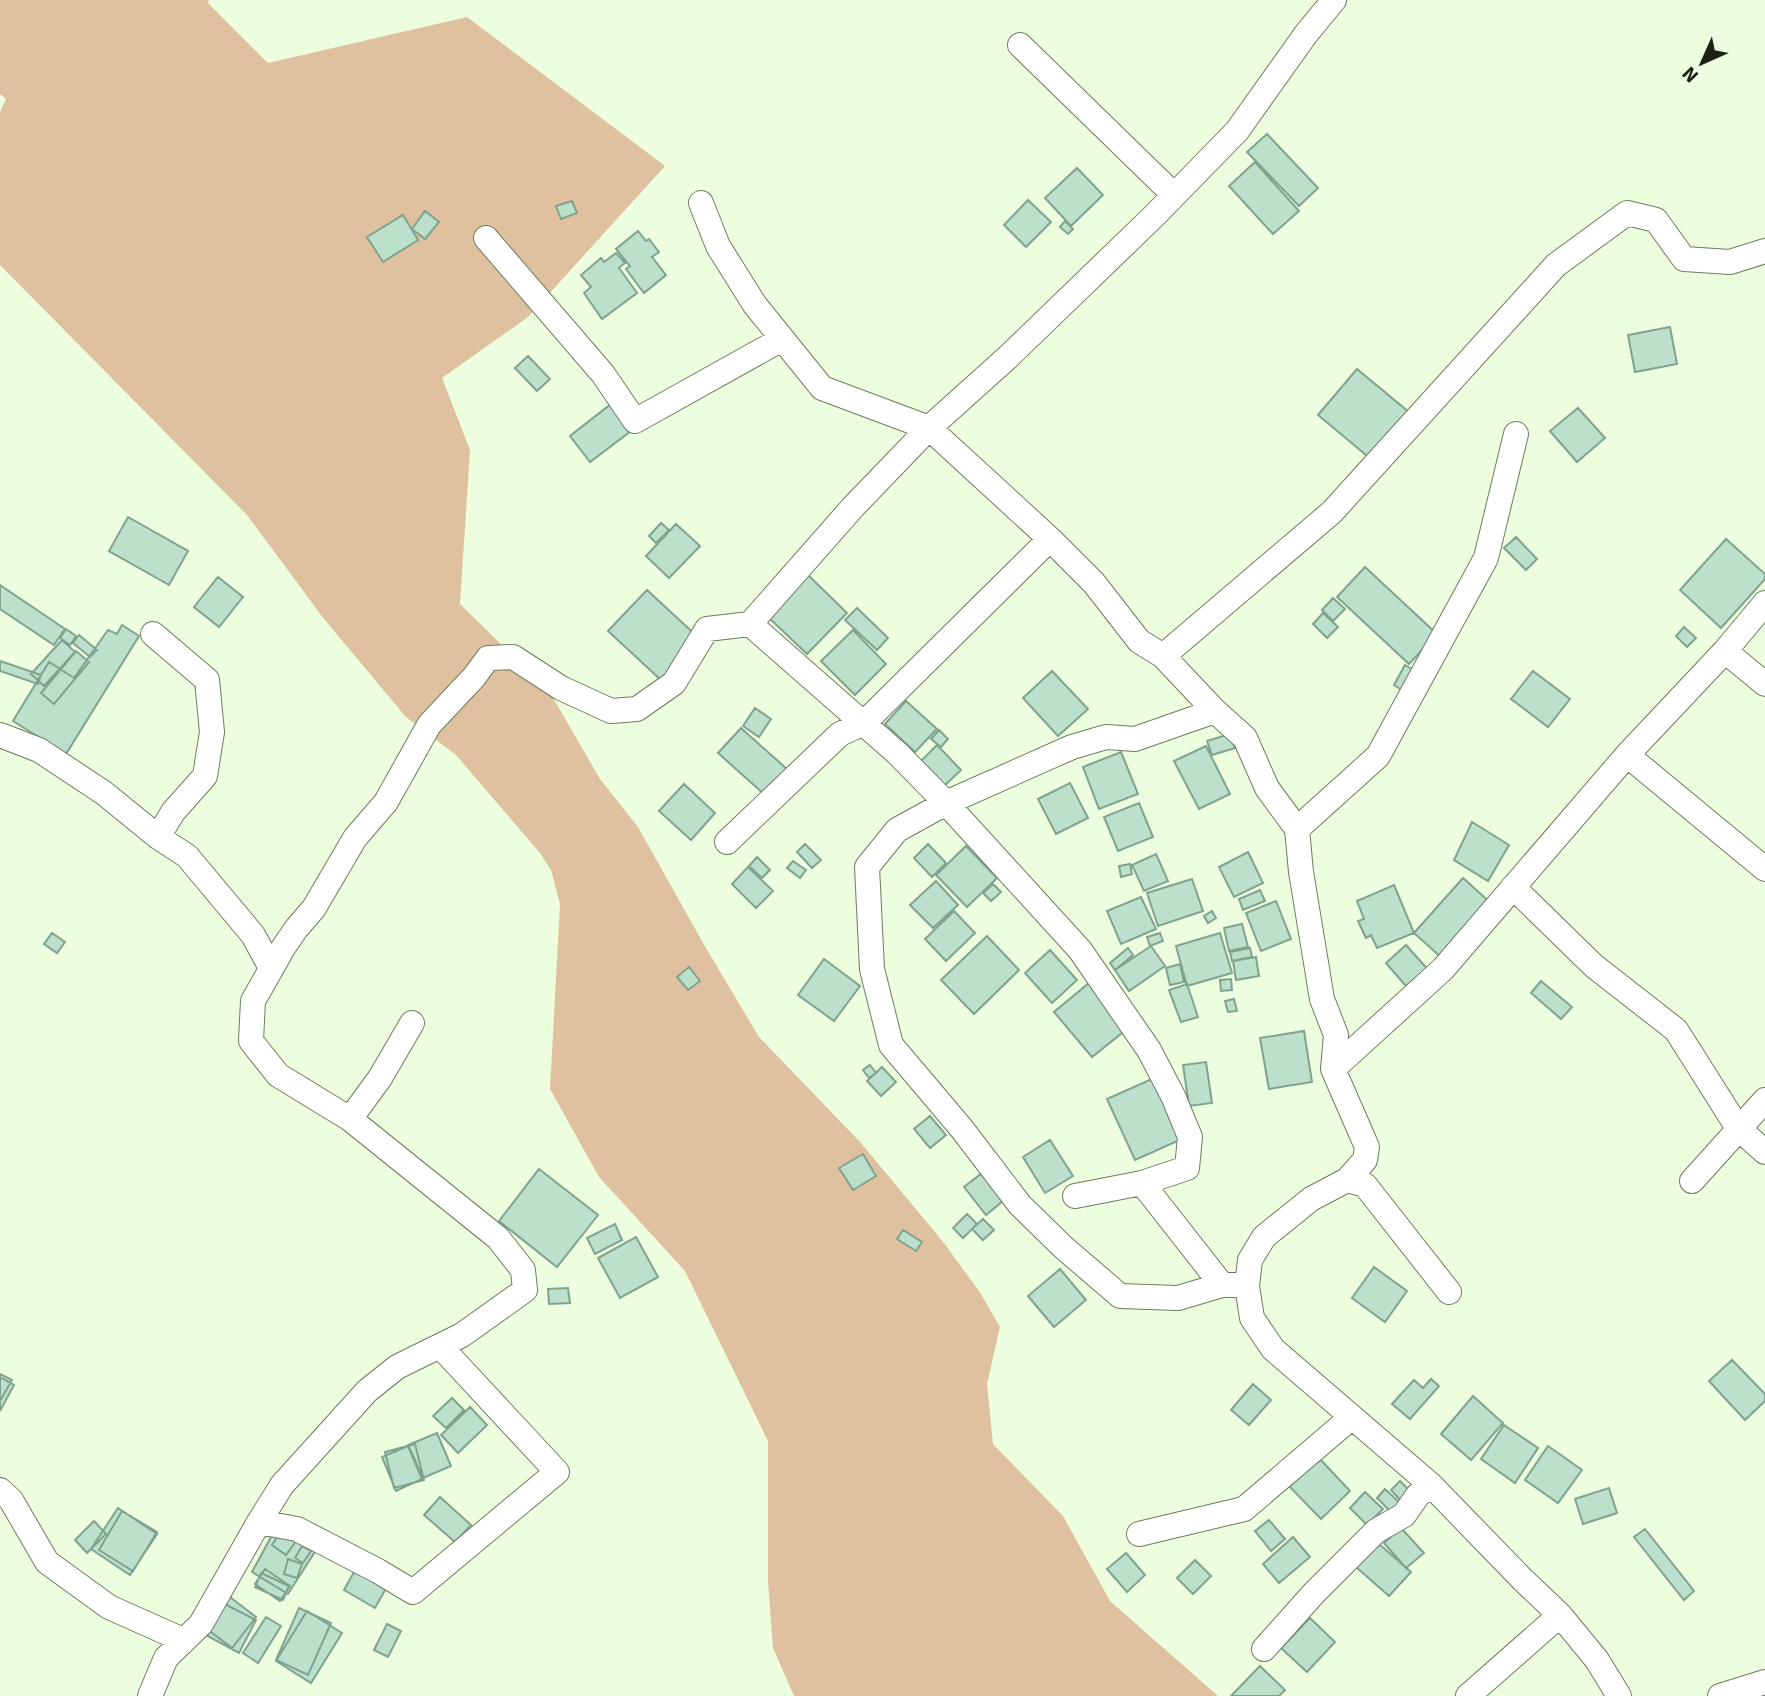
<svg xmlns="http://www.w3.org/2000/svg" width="1765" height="1696" viewBox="0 0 1765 1696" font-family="Signika,sans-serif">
  <rect width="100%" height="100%" fill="#ecfedd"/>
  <path fill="#dfc19f" d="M0,0h209l-1,3 60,60 199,-46 198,149 -137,151 -86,61 28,72 -10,154 89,87 51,88 38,48 65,116 56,94 102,106 83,100 37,51 19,33 -13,57 6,60 70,72 47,85 108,95h-424l-21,-48 -5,-66v-141l-83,-170 -86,-94 -49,-88 10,-185 -9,-34 -11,-17 -84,-98 -50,-38 -82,-98 -77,-104 -247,-250v-153l6,-13 -6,-5z"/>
  <path fill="#bce0cc" stroke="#80a390" stroke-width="2" d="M1267,134l51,54 -19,18 -52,-54z
    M1255,162l44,49 -26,23 -44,-48z
    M1077,168l26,27 -32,31 -26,-28z
    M1028,200l23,22 -25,25 -22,-22z
    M572,201l5,12 -16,6 -5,-13z
    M425,211l14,11 -14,17 -13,-10z
    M403,215l15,25 -35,22 -16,-25z
    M1065,221l8,8 -5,5 -8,-7z
    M638,231l8,10 3,-2 10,13 -7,5 14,18 -22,18 -18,-24 4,-3 -14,-17z
    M616,253l9,10 -6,5 18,25 -35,26 -18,-26 7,-6 -10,-12 20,-17 3,4z
    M1670,327l7,37 -42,8 -7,-37z
    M528,356l22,23 -13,12 -22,-23z
    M1357,369l53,44 -38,47 -54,-45z
    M611,404l20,27 -41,31 -20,-26z
    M1578,408l27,30 -28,24 -27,-31z
    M128,517l60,34 -19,34 -60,-34z
    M661,523l8,7 -13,13 -7,-7z
    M676,524l24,22 -31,32 -23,-22z
    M1516,537l21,22 -11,11 -22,-22z
    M1726,539l39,35v5l-44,49 -41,-38z
    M1365,567l72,67 -28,30 -72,-67z
    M806,573l41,40 -40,41 -41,-39z
    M218,577l25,20 -24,30 -25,-20z
    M0,585l65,44 -11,16 -54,-36z
    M647,590l54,50 -39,41 -54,-50z
    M1333,598l12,11 -12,12 -11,-11z
    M857,608l31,30 -11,12 -32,-30z
    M1323,613l15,14 -11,11 -14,-14z
    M122,625l17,11 -73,118 -53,-33 36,-59 25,16 34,-48 9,4z
    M1684,627l12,11 -9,9 -11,-11z
    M66,629l10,7 -6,9 -10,-7z
    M853,630l33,34 -31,31 -34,-34z
    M79,635l18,15 -7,7 -17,-14z
    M62,640l13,12 -31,34 -13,-12z
    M76,651l13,11 -35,42 -13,-11z
    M0,661l41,14 -3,9 -38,-13z
    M1405,665l12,7 -12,20 -11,-7z
    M1052,671l36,38 -30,27 -35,-38z
    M1533,671l37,28 -22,28 -37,-28z
    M906,701l31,28 -22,23 -30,-28z
    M755,708l16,11 -12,18 -16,-11z
    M741,728l47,42 -22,26 -48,-43z
    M939,730l9,9 -7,8 -10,-8z
    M1230,734l5,14 -23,7 -5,-14z
    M937,745l24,25 -19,18 -24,-24z
    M1206,746l24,48 -31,15 -25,-48z
    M1121,752l17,42 -39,15 -16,-42z
    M1070,783l18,35 -32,16 -18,-35z
    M684,784l31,29 -24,27 -32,-29z
    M1139,803l14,34 -35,14 -14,-34z
    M1472,822l37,23 -21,36 -34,-21z
    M805,844l16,16 -9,8 -15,-16z
    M928,844l18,19 -14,14 -18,-19z
    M966,846l31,32 -30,29 -31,-32z
    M1248,852l15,31 -29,14 -15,-30z
    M1156,854l12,27 -24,10 -12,-26z
    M757,857l13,13 -8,8 -13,-12z
    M793,861l13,9 -6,8 -13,-10z
    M1130,864l2,10 -11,3 -2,-11z
    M748,867l25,24 -17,17 -24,-24z
    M1463,878l29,26 -49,55 -29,-26z
    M1192,879l11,32 -45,15 -11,-33z
    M936,881l22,24 -25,23 -23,-23z
    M993,884l8,8 -10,9 -8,-8z
    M1394,885l20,48 -37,15 -6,-13 -5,3 -8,-17 6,-2 -7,-18z
    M1260,890l5,11 -22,9 -4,-11z
    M1141,897l15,32 -35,15 -14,-33z
    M1276,901l15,38 -30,12 -15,-38z
    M954,911l21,22 -29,28 -21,-22z
    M1212,911l4,7 -8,5 -4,-7z
    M1242,924l6,23 -19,4 -5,-23z
    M52,933l13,9 -8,11 -13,-9z
    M1160,933l3,8 -13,5 -3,-9z
    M1220,933l12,40 -45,13 -11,-40z
    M987,936l32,34 -45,44 -33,-34z
    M1406,945l25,28 -14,4 -11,9 -20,-23z
    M1151,946l14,20 -36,25 -14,-21z
    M1128,948l5,7 -18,15 -5,-7z
    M1250,948l2,9 -20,4 -2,-9z
    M1050,950l27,30 -25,23 -27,-30z
    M1256,957l3,19 -23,4 -3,-19z
    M824,959l36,27 -26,35 -36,-26z
    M1180,964l4,18 -14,3 -4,-17z
    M689,967l11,14 -12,9 -11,-13z
    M1231,979l1,11 -11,1 -1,-11z
    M1541,981l31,26 -11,12 -30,-26z
    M1089,983l38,46 -35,28 -38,-45z
    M1187,984l11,33 -17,5 -12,-32z
    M1234,999l3,12 -9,1 -3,-11z
    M1304,1031l8,51 -43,7 -9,-51z
    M1206,1062l6,41 -23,3 -6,-41z
    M870,1065l6,8 -7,5 -6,-8z
    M882,1067l14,15 -15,14 -14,-15z
    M1163,1074l28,61 -56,25 -28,-61z
    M930,1116l16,19 -16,13 -16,-19z
    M1050,1140l23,36 -28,17 -22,-36z
    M863,1154l13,22 -23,14 -14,-22z
    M539,1169l59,46 -41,52 -58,-46z
    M982,1173l22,27 -18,15 -22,-28z
    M967,1214l10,10 -14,14 -10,-10z
    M983,1219l11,11 -11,10 -11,-11z
    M615,1224l7,16 -27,14 -8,-16z
    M903,1230l19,12 -6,9 -19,-12z
    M636,1237l22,40 -38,21 -22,-40z
    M1374,1267l33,24 -22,31 -33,-24z
    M1060,1269l26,31 -32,27 -26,-31z
    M568,1288l2,15 -21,1 -1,-15z
    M1732,1360l33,34v7l-20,19 -36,-39z
    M0,1374l12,6 -12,21z
    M0,1377l14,8 -14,26z
    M1431,1379l8,7 -29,33 -18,-15 22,-24 9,8z
    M1253,1384l18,16 -22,25 -18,-15z
    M1473,1396l30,27 -32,37 -30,-26z
    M452,1398l12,12 -18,18 -13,-12z
    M470,1407l17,18 -29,28 -17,-18z
    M1504,1425l34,23 -23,35 -34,-24z
    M437,1433l14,33 -28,12 -15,-33z
    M415,1444l9,36 -30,8 -9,-36z
    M408,1446l14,33 -26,12 -14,-34z
    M1548,1446l34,24 -24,33 -33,-23z
    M1319,1458l31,33 -29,28 -32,-33z
    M1400,1481l13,13 -10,9 -12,-13z
    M1609,1488l8,25 -34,11 -8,-25z
    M1385,1489l17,16 -9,9 -16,-16z
    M1365,1492l18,17 -16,16 -17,-17z
    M440,1497l31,28 -16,17 -31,-27z
    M118,1508l39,26 -27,41 -39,-26z
    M122,1511l35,21 -24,39 -34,-21z
    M1269,1520l16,19 -14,12 -16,-20z
    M94,1521l12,13 -19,19 -12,-13z
    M286,1524l15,10 -15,21 -14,-10z
    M277,1526l46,13 -35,55 -36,-22z
    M1401,1528l23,25 -18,15 -22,-25z
    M1645,1529l49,62 -10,9 -50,-63z
    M1293,1537l17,20 -31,26 -16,-19z
    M1378,1543l33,29 -22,24 -33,-29z
    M302,1546l9,5 -8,12 -8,-5z
    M1126,1553l19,22 -18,17 -20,-23z
    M288,1559l14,5 -5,14 -13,-4z
    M1195,1560l16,16 -18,18 -16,-16z
    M358,1565l31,18 -14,25 -31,-18z
    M265,1569l25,17 -10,15 -25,-17z
    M261,1573l28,13 -6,14 -28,-13z
    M226,1594l30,23 -24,31 -30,-23z
    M221,1602l35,18 -17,33 -35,-19z
    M299,1608l32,15 -23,52 -32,-15z
    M307,1611l35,22 -31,50 -35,-22z
    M266,1617l15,9 -23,37 -15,-10z
    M1310,1618l25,24 -28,30 -26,-24z
    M387,1624l14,7 -13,26 -14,-7z
    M1260,1666l25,24 -6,6h-48z"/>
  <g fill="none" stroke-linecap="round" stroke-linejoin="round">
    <g stroke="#6d7d60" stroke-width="26">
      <path id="minor" d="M1020,45l154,150
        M701,203l17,43 37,59 67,83 107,40 121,111 44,44 45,58 24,15 52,55 30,27 22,50 30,41 4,43 21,127 14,36 -3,34 34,78 -2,13 -18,20 -36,19 -47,38 -14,23 -3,26 5,32 21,31 158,136 92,95 37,35 37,45 22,36
        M486,238l117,136 32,47 147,-82
        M750,624l147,129 49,50 134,147 69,100 24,46 17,41 -3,31 -45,15 -67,13
        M153,634l54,46 5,52 -7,44 -32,36 -15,25
        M1725,651l40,33
        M1163,656l169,-144 224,-247 71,-52 29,7 28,39 46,3 35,-11
        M1215,711l-80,28 -29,-2 -34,10 -126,56 -49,27 -30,37 5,102 19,76 71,84 58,76 43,42 57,49 58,2 44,-13
        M0,735l39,15 65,43 54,44 29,19 66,79 18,33
        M1627,755l138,114
        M1297,829l81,-73 108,-198 30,-124
        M727,842l113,-108 24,-11 186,-184
        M1513,887l81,79 82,64 62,98 27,24
        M1333,1069l110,-100 184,-214 98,-104 40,-48
        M350,1119l30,-41 32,-55
        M1347,1180l18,5 84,107
        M1692,1181l73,-81
        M1142,1183l80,102h14
        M0,1490l11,10 36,62 62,45 74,33
        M259,1522l38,7 81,42 35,21 144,-120 -117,-126
        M1139,1534l105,-25 108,-92
        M1264,1649l51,-57 61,-61 28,-16 14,-20 13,-10
        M150,1696l16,-38 35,-34 58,-102 23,-37 85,-94 30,-24 65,-32 63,-45 -2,-20 -25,-32 -148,-119 -72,-44 -27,-34 2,-40 30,-53 13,-19 18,-21 41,-70 31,-36 43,-77 45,-48 14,-19 25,-1 48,31 50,23 26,-2 37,-26 33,-54 43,-5 103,-117 76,-79 79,-71 147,-142 82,-84 69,-97 28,-34
        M1468,1696l92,-81
        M1720,1696l45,-14"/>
    </g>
    <use href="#minor" stroke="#fff" stroke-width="24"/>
  </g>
  <g transform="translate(1702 63) rotate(225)" stroke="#ecfedd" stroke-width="5" paint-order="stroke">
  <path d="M0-5L12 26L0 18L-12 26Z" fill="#1b2115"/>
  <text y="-10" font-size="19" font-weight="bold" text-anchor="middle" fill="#1b2115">N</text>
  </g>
</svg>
